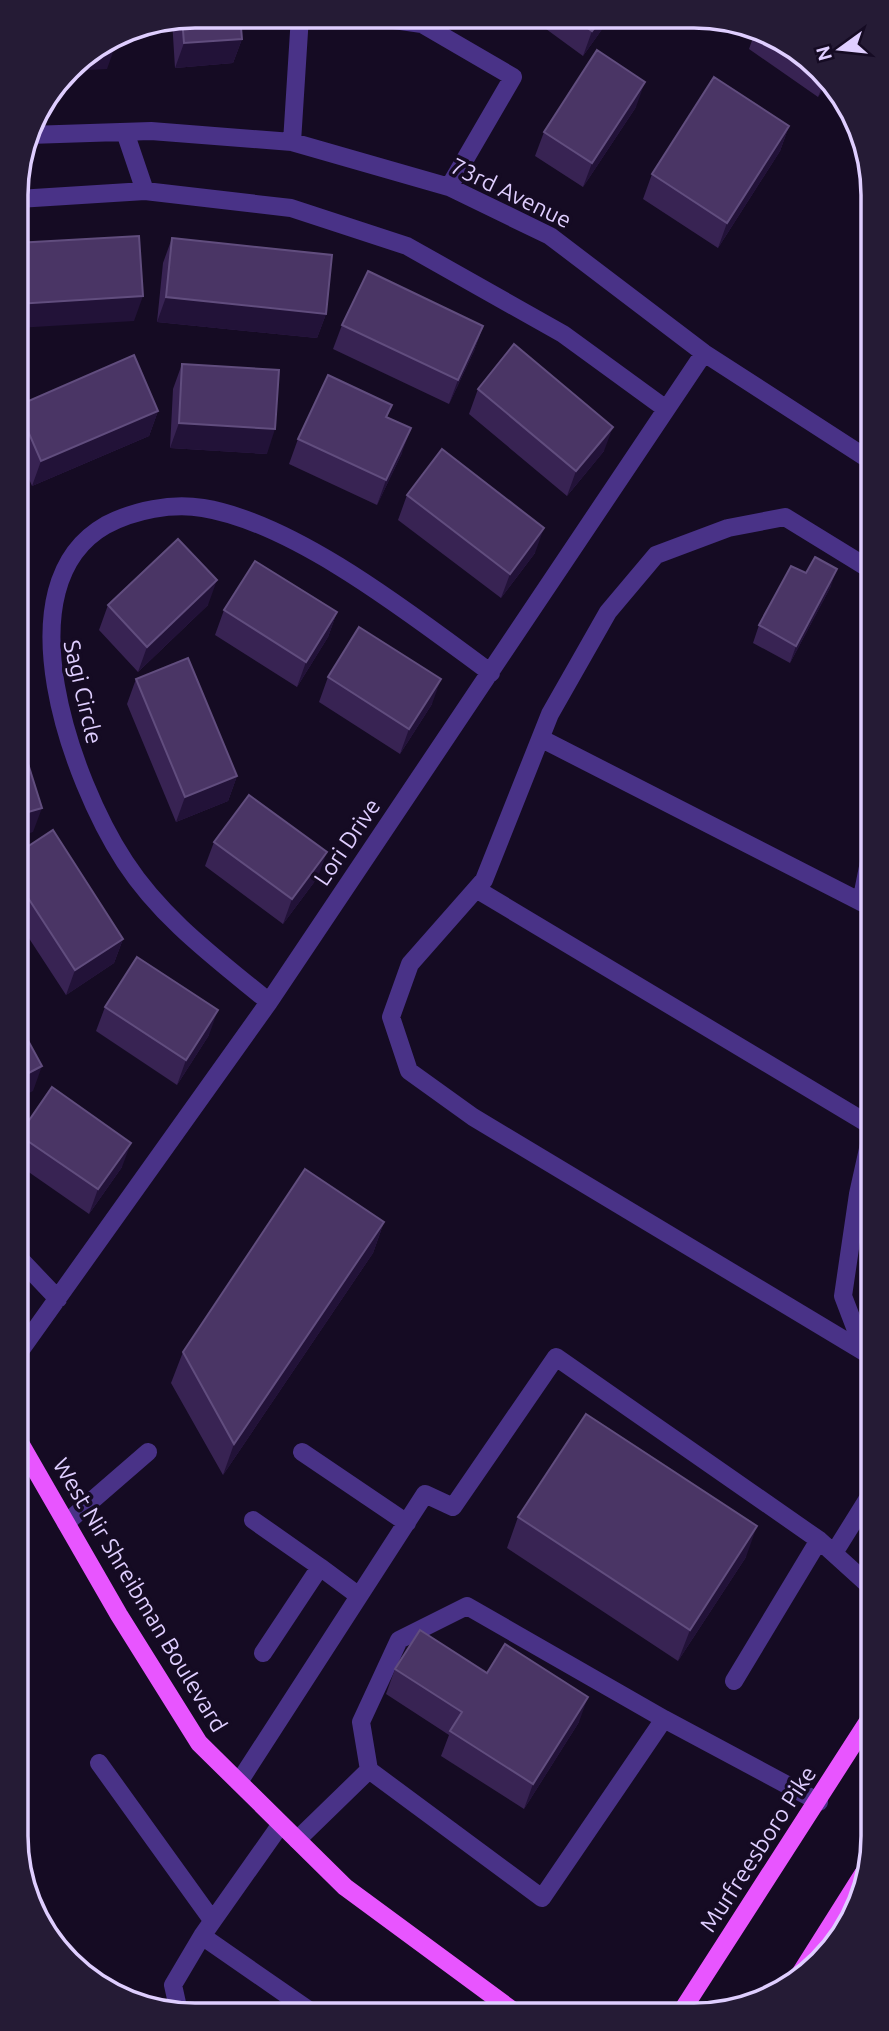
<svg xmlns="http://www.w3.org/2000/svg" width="889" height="2031" viewBox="0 0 889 2031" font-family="Ubuntu,sans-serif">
  <rect width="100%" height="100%" fill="#150b23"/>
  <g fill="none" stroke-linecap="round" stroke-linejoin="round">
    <path stroke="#493287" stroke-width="18" d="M373,17l49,7 91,53 -64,110
      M125,132l20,59 146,17 116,38 156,88 103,75
      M29,135l122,-4 141,11 157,45 101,49 154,117 164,106
      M292,142l8,-126
      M18,199l127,-8
      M868,568l-83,-51 -57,11 -72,27 -48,57 -58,102 -66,166 -74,84 -19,53 18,54 64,46 398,239
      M542,739l319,163
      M869,862l-8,40 9,4
      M476,889l394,236
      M269,1002c-52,-43 -107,-83 -144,-140 -53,-81 -125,-277 -19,-337 29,-15 65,-22 97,-17 93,15 213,110 288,165
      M20,1259l38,40
      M20,1351l249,-349 435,-649
      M864,1351l-21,-55 15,-102 12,-54
      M302,1452l105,71
      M253,1520l67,47
      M66,1523l82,-71
      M834,1553l38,-61
      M263,1653l57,-86 39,29
      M734,1681l85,-141
      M99,1763l113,157
      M369,1770l-8,-48 38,-82 68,-34 197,113 155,83
      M239,1782l186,-288 28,13 103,-150 263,183 53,48
      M281,1824l-79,112 108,75
      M297,1840l72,-70 173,128 122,-179
      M179,2012l-6,-27 29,-49"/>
    <path stroke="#e855ff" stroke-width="18" d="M20,1443l99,172 80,128 146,144 167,123
      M793,1985l70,-111
      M683,2009l189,-294"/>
  </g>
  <path fill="#382353" d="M195,16l47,23 -9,24 -58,5 -3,-48z
    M531,18h79l-27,38z
    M755,32l58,28 14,24 -9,13 -69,-48z
    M636,107l-53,80 -48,-31 9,-24z
    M789,126l-9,25 -62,97 -75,-49 9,-25z
    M172,238l154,76 -9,24 -160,-16 6,-59z
    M342,325l141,1 -9,25 -25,53 -116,-55z
    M182,364l85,90 -97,-6 3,-59z
    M478,389l126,62 -37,45 -98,-82z
    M392,405l-5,12 15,36 -25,52 -88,-41 9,-25z
    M17,406l141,5 -9,25 -117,50 -15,-35z
    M407,495l128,58 -34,45 -103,-78z
    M806,573l25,13 -41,77 -37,-20 6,-18z
    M108,605h100l-70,67 -39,-42z
    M224,610l113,2 -9,25 -31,50 -82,-52z
    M328,677l104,27 -32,50 -81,-52z
    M136,679l101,97 -9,25 -52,21 -49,-118z
    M214,842l104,35 -35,47 -78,-58z
    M18,853l105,86 -9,24 -48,32 -47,-72z
    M105,1007l104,28 -32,50 -81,-54z
    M19,1133l103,34 -33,47 -69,-48z
    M384,1222l-11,31 -150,222 -52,-92 12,-31z
    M518,1517l228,40 -68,104 -171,-113z
    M395,1669l92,4 92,49 -55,87 -83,-53 8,-21 -63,-41z"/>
  <path fill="#221238" d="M602,18h8l-27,38 9,-25z
    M242,39l-9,24 -58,5 9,-25z
    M116,44l-9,25 -39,2 8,-11 26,-15z
    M825,80l2,4 -9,13z
    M645,82l-9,25 -53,80 9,-24z
    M789,126l-9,25 -62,97 9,-25z
    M143,296l-9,25 -117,7v-24z
    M166,297l160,17 -9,24 -160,-16z
    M483,326l-9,25 -25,53 9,-24z
    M158,411l-9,25 -117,50 9,-25z
    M179,423l96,6 -8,25 -97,-6z
    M613,427l-9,24 -37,45 9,-25z
    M411,428l-9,25 -25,52 9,-25z
    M544,528l-9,25 -34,45 9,-24z
    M837,569l-6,17 -41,77 6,-17z
    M217,580l-9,25 -70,67 9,-25z
    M337,612l-9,25 -31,50 9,-25z
    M441,679l-9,25 -32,50 9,-25z
    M237,776l-9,25 -52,21 9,-25z
    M42,808l-9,24 -15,5v-22z
    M327,852l-9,25 -35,47 9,-25z
    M123,939l-9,24 -48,32 9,-25z
    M218,1010l-9,25 -32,50 9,-25z
    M42,1066l-9,25 -14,7v-20z
    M131,1143l-9,24 -33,47 9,-25z
    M384,1222l-11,31 -150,222 11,-31z
    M757,1526l-11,31 -68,104 12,-31z
    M588,1697l-9,25 -55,87 9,-25z"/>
  <path fill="#4a3565" stroke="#614d7e" stroke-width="2" d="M195,16h45l2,23 -58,4 -2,-25z
    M574,18h28l-10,13z
    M115,36l1,8 -14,1z
    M597,50l48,32 -53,81 -48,-31z
    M714,77l75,49 -62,97 -75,-49z
    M139,236l4,60 -126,8 -1,-61z
    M172,238l160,17 -6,59 -160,-17z
    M368,271l115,55 -25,54 -116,-55z
    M514,344l99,83 -37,44 -98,-82z
    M134,355l24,56 -117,50 -24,-55z
    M182,364l97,6 -4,59 -96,-6z
    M328,375l64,30 -6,12 25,11 -25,52 -88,-41z
    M442,449l102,79 -34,46 -103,-79z
    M178,539l39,41 -70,67 -39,-42z
    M815,557l22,12 -41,77 -37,-21 32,-59 15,7z
    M255,561l82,51 -31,50 -82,-52z
    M359,627l82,52 -32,50 -81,-52z
    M188,658l49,118 -52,21 -49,-118z
    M18,732l24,76 -24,7z
    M249,795l78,57 -35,47 -78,-57z
    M53,830l70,109 -48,31 -56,-86 -1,-31z
    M137,957l81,53 -32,50 -81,-53z
    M19,1024l23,42 -23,12z
    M52,1087l79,56 -33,46 -79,-54z
    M305,1169l79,53 -150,222 -51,-92z
    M586,1414l171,112 -67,104 -172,-113z
    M420,1630l67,43 18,-29 83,53 -55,87 -83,-53 12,-19 -67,-43z"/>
  <g text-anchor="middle" stroke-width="7" stroke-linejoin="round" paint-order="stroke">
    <g font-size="23" fill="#dfceff" stroke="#150b23">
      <text transform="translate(511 193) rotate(26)" y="8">73rd Avenue</text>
      <text transform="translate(83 692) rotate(77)" y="8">Sagi Circle</text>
      <text transform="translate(347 842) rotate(-56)" y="8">Lori Drive</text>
      <text transform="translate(140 1595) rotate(59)" y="8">West Nir Shreibman Boulevard</text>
      <text transform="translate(758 1849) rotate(-57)" y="8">Murfreesboro Pike</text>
    </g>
  </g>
  <path d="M0 0H889V2031H0ZM195 28H694A167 167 0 0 1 861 195V1836A167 167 0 0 1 694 2003H195A167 167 0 0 1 28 1836V195A167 167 0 0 1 195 28Z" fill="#251b35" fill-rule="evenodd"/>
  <path fill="none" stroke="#dfceff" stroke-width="3.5" d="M195 28H694A167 167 0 0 1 861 195V1836A167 167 0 0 1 694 2003H195A167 167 0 0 1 28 1836V195A167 167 0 0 1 195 28Z"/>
  <g transform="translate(840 49) rotate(255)" stroke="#150b23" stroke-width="5" paint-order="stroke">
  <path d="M0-5L12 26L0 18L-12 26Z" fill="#dfceff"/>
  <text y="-10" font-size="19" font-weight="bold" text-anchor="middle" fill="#dfceff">N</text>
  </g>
</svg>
